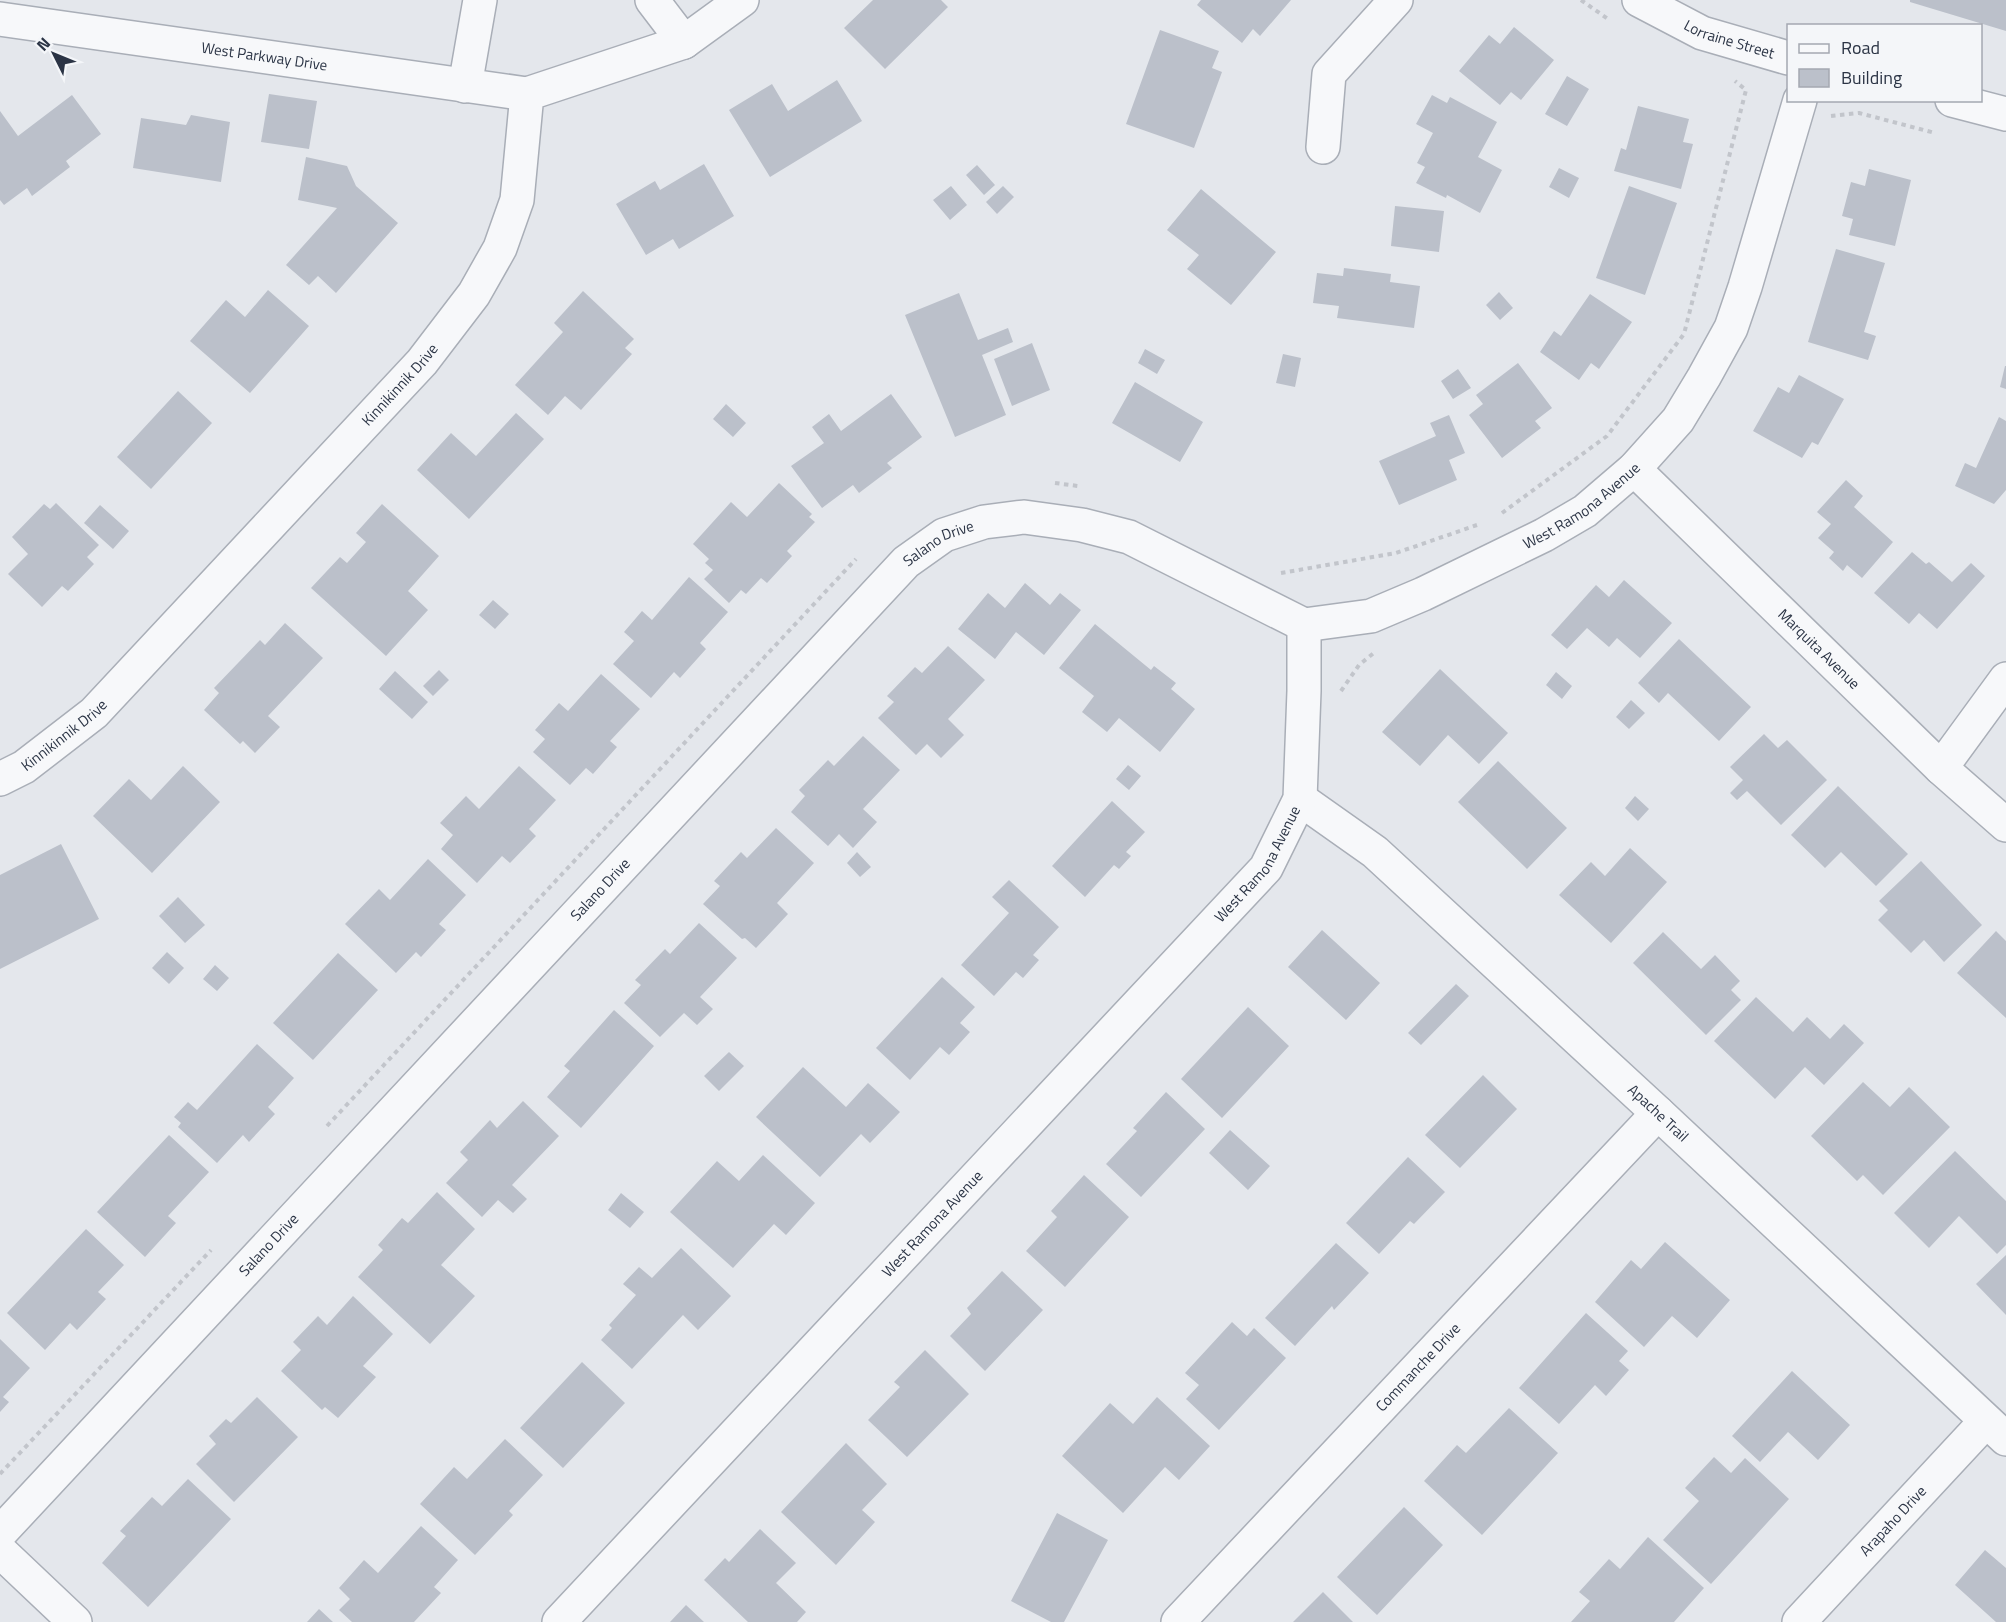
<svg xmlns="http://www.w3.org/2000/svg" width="2006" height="1622" viewBox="0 0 2006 1622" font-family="'Titillium Web',sans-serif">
  <rect width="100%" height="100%" fill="#e4e7ec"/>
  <path fill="#bbc0ca" d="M873,0h68l7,7 -63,62 -41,-41z
    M1201,0h90l-31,36 -7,-7 -11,14 -45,-38z
    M1910,0h96v31l-96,-29z
    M1514,27l40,33 -33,40 -10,-8 -11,13 -41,-34 30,-36 11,9z
    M1160,30l59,21 -7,17 10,4 -28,76 -68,-24z
    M1567,76l22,13 -22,37 -22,-12z
    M837,80l25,41 -92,56 -41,-67 43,-26 16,27z
    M269,94l48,7 -8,48 -48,-7z
    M72,95l29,39 -35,27 4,6 -38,29 -5,-8 -23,17 -4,-5v-89l18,25z
    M1432,95l15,8 3,-6 47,25 -19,35 24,13 -22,43 -33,-18 -1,3 -30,-15 9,-16 -8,-4 16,-30 -17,-9z
    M1638,106l51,13 -6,23 10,2 -12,45 -67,-18 7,-23 5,2z
    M191,115l39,7 -9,60 -88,-14 8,-50 45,7z
    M306,157l41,9 9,20 42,37 -62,70 -18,-17 -9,9 -23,-20 51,-57 -39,-8z
    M704,164l30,52 -55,33 -6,-10 -27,16 -30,-51 39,-23 5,9z
    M977,165l18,20 -11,10 -18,-20z
    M1559,168l20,10 -10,20 -20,-11z
    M1869,169l42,11 -16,66 -46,-11 4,-16 -11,-3 9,-34 14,4z
    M951,186l16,19 -17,15 -17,-20z
    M1003,186l11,11 -17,17 -11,-12z
    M1629,186l48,17 -32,92 -49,-17z
    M1201,189l75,63 -45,53 -44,-36 12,-14 -32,-25z
    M1395,206l49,5 -5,41 -48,-6z
    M1836,249l49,14 -21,69 12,4 -8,24 -60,-18z
    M1344,268l47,6 -1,8 30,4 -6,42 -77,-10 2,-12 -26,-3 4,-30 26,3z
    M268,290l41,36 -59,67 -60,-52 36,-41 19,17z
    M583,291l51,48 -9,9 7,6 -51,56 -16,-14 -17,19 -33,-30 48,-53 -9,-9z
    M1499,292l14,16 -13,12 -14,-15z
    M959,293l19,47 30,-12 5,14 -31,13 24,60 -51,22 -50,-122z
    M1590,294l42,28 -33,47 -8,-6 -12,17 -39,-28 14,-21 7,5z
    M1032,343l18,47 -38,16 -18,-47z
    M1145,349l20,11 -8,14 -19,-11z
    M1283,354l18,4 -6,29 -19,-4z
    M1518,363l34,45 -17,13 6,7 -39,30 -33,-43 14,-11 -7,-9z
    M2005,366h1v23l-6,-2z
    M1458,369l13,19 -18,11 -12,-18z
    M1799,375l45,24 -26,46 -6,-3 -10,16 -49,-27 25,-44 11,6z
    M1135,382l68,40 -23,40 -68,-39z
    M178,391l34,32 -61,66 -34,-32z
    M891,394l31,43 -35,26 5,5 -33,25 -6,-8 -31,23 -31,-42 33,-23 -12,-16 17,-13 12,17z
    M726,404l20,19 -13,14 -20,-18z
    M516,413l28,26 -75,80 -52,-49 34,-37 25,23z
    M1449,415l16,38 -16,7 8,20 -58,25 -20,-44 57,-25 -6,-13z
    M1999,417l7,4v69l-12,14 -39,-18 10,-23 11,5z
    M1846,480l17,16 -9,11 39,35 -31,36 -15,-13 -4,6 -14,-13 5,-6 -16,-14 13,-14 -14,-12z
    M779,483l33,31 -3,3 6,5 -28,29 5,5 -25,27 -6,-5 -15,16 -5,-4 -12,13 -25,-24 9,-9 -8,-7 4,-4 -16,-15 38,-42 16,15z
    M56,503l43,42 -12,12 7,7 -26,27 -6,-5 -20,21 -34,-33 20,-20 -16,-17 32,-33 6,5z
    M382,504l57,52 -31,35 20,19 -42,46 -75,-68 29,-31 7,6 19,-21 -10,-9z
    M100,505l29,26 -16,18 -29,-26z
    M1912,552l14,12 3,-2 23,20 19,-19 14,13 -48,53 -18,-16 -10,11 -35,-31z
    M689,577l39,35 -28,31 6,6 -26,29 -6,-6 -23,26 -38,-34 21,-23 -10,-9 18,-21 10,9z
    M1624,580l48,43 -32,35 -23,-20 -8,9 -22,-19 -20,21 -16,-14 45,-50 13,12z
    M1025,583l25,22 10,-12 21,17 -37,45 -28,-23 -21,27 -37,-30 30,-36 17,15z
    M493,600l16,14 -14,15 -16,-14z
    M285,623l38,35 -55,58 12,11 -25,26 -12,-12 -3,3 -36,-34 15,-17 -5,-5 46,-48 5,5z
    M1095,624l56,46 3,-4 22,17 -5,6 24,20 -35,43 -41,-34 -12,14 -25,-20 12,-16 -35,-28z
    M1679,639l72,68 -32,34 -51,-48 -9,10 -21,-20z
    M948,646l37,34 -37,39 16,16 -23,23 -14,-14 -11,11 -38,-37 16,-16 -7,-6 28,-29 7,6z
    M1440,669l68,64 -29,31 -31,-29 -28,31 -38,-34z
    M439,670l10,10 -16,16 -10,-10z
    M395,671l33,31 -16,17 -33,-30z
    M1556,672l16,14 -10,13 -16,-14z
    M601,674l39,35 -30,32 7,6 -24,27 -7,-6 -16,17 -37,-33 12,-13 -10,-9 24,-27 9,8z
    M1631,700l14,13 -16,16 -13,-12z
    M1764,734l14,14 9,-8 40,40 -46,45 -34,-34 -10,9 -7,-7 13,-13 -13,-13z
    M863,736l37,34 -37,39 14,13 -24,26 -14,-14 -11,12 -37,-34 14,-16 -6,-6 29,-30 6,6z
    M1498,761l69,67 -40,41 -69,-67z
    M1128,765l13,11 -12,14 -13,-11z
    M183,766l37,36 -68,71 -59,-57 36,-37 22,21z
    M519,766l37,34 -27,29 7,7 -26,27 -8,-7 -25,27 -36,-34 12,-14 -13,-12 26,-27 13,13z
    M1838,786l70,68 -32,32 -35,-34 -16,16 -34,-33z
    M1635,796l14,13 -11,12 -13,-13z
    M1112,801l33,31 -19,20 5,4 -12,13 -5,-4 -29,32 -33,-31z
    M776,828l38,35 -37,40 11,11 -32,34 -11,-10 -3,1 -39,-35 17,-18 -6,-5 27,-29 6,6z
    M61,844l38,75 -99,50v-94z
    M1630,848l37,34 -56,61 -52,-48 32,-33 14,14z
    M857,852l14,15 -11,10 -13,-14z
    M428,859l38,36 -27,29 7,6 -25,27 -5,-5 -20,21 -51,-49 34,-35 11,11z
    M1921,861l61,64 -38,37 -20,-22 -13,13 -33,-33 10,-10 -9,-9z
    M1009,880l50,47 -26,28 6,5 -16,18 -7,-6 -22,24 -33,-31 48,-52 -17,-16z
    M178,897l27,28 -20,18 -26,-27z
    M699,923l38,35 -37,39 13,12 -16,16 -13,-12 -24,24 -36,-34 17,-18 -6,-5 30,-31 5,5z
    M1322,930l58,53 -34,37 -58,-53z
    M1996,931l10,10v77l-49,-45z
    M1663,932l38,37 14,-14 25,26 -9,9 10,10 -35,35 -73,-72z
    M167,952l17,16 -15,16 -17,-16z
    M338,953l40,37 -65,70 -40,-37z
    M215,965l14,13 -12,13 -14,-12z
    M942,977l33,30 -15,16 10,9 -21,23 -9,-8 -30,33 -34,-32z
    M1456,984l13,12 -48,49 -13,-12z
    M1756,997l37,35 14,-15 23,22 14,-15 20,19 -40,42 -19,-18 -30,32 -61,-58z
    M1248,1007l41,39 -67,72 -41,-39z
    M614,1010l40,36 -73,82 -34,-31 23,-26 -6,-5z
    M257,1044l37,34 -26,29 7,7 -26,28 -6,-7 -26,28 -39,-36 3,-4 -7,-6 14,-15 9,8z
    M729,1052l15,14 -25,25 -15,-15z
    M803,1067l43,40 22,-24 32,29 -30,31 -9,-9 -41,43 -64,-60z
    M1483,1075l34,34 -57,59 -35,-33z
    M1863,1082l27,25 19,-20 41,40 -67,68 -20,-20 -6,6 -46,-45z
    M1166,1092l39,37 -64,68 -35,-33 31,-33 -4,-3z
    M523,1101l36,35 -47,49 15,14 -14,14 -15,-13 -16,17 -36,-34 22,-23 -8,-8 30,-32 7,8z
    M1230,1130l40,36 -22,24 -39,-37z
    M169,1135l40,37 -41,44 8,7 -31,34 -48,-45z
    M1955,1151l51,50v44l-9,9 -38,-38 -30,32 -35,-35z
    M763,1155l52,48 -29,32 -12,-11 -41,44 -63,-56 47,-51 22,20z
    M1408,1157l37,35 -31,32 -4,-3 -31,33 -33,-31z
    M1084,1175l45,42 -64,70 -39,-36 31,-34 -6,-6z
    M437,1192l38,37 -34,36 34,31 -45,48 -72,-67 25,-27 -5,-5 24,-27 6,5z
    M621,1193l23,19 -14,16 -22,-18z
    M86,1229l38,36 -26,27 8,7 -29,31 -7,-7 -25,27 -38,-37z
    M1665,1242l65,58 -33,38 -25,-22 -28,31 -49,-45 36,-42 10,9z
    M1336,1243l33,30 -35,37 -2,-4 -37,40 -30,-28z
    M681,1248l50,48 -33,34 -15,-15 -51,54 -31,-29 11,-12 -3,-3 27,-30 -13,-11 16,-17 13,11z
    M2006,1255v60l-30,-31z
    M1002,1271l41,39 -58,61 -35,-35 21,-22 -4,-6z
    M353,1296l40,38 -30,32 13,11 -38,41 -13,-11 -3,3 -41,-39 20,-21 -8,-8 25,-26 9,9z
    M1586,1313l42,38 -9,10 10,9 -23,26 -11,-11 -36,39 -40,-36z
    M1232,1322l15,14 7,-8 32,30 -67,72 -33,-31 13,-14 -14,-12z
    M0,1339l30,29 -27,29 6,5 -9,10z
    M925,1350l44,44 -62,63 -39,-37 32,-33 -6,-5z
    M582,1362l43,41 -62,65 -43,-40z
    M1792,1371l58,54 -32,35 -30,-28 -28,30 -28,-26z
    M257,1397l41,40 -64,65 -38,-38 20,-20 -7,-8 17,-17 5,4z
    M1157,1397l53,49 -31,34 -14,-13 -42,46 -61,-57 48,-53 23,21z
    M1509,1408l49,45 -76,82 -58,-54 33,-36 9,8z
    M505,1439l38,36 -34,36 4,4 -38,40 -55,-51 34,-37 13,12z
    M846,1443l41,41 -25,26 13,12 -39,43 -55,-53z
    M1714,1457l17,16 14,-15 44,41 -78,85 -48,-44 36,-39 -14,-13z
    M188,1479l43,40 -83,88 -46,-44 24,-27 -6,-5 32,-34 10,9z
    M1404,1507l39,38 -66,70 -40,-38z
    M1057,1513l51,27 -44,82h-13l-40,-21z
    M421,1526l37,34 -24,27 7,6 -27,29h-62l-13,-12 11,-11 -11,-11 25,-28 14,13z
    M760,1529l36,34 -20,20 30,29 -9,10h-49l-44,-42 21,-22 4,4z
    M1648,1537l56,51 -30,34h-103l19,-21 -11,-9 30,-33 11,10z
    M1985,1550l21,18v54h-10l-41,-37z
    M1323,1592l30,30h-60z
    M686,1605l18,17h-34z
    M319,1609l14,13h-26z"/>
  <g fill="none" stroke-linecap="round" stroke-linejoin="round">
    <g stroke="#a9aeb7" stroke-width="36">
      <g id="minor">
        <path d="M652,0l32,42"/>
        <path id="s1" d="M1639,0l63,33 86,25"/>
        <path id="s2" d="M0,19l527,75"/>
        <path d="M465,86l15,-86"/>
        <path d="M1952,100l54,14"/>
        <path d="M1323,147l6,-73 67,-74"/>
        <path id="s3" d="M1634,469l307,299 65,57"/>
        <path id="s4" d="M1304,625l67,-9 52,-22 121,-59 41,-24 49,-42 44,-49 26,-43 27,-49 14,-41 55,-187"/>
        <path d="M1941,768l65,-89"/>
        <path id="s5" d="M0,779l24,-12 70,-54 328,-351 52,-68 26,-46 17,-48 10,-106 157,-52 58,-42"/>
        <path id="s6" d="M1300,799l75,53 283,261 348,326"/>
        <path id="s7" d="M0,1533l906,-971 38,-27 40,-13 40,-5 58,8 47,12 175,88"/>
        <path d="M0,1551l75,71"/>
        <path id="s8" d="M559,1622l707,-754 34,-69 4,-108v-66"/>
        <path id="s9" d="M1178,1622l480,-509"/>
        <path id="s10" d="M1799,1622l187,-201"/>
      </g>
    </g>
    <path stroke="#c2c5cb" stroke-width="4" stroke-dasharray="4.5 4.5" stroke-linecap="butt" d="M1581,0l27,19
      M1831,116l28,-3 76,20
      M1055,483l23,3
      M1502,513l105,-77 77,-102 62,-244 -11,-9
      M1281,573l115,-20 81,-28
      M1341,691l18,-26 16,-13
      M327,1126l529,-567
      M0,1474l211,-224"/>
    <use href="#minor" stroke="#f7f8fa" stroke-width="33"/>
  </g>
  <g text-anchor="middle" stroke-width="4.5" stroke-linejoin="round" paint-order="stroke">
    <g font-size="15" fill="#2b3445" stroke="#f4f6f9">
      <text dy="5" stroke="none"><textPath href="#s1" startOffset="99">Lorraine Street</textPath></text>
      <text dy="5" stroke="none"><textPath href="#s2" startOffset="267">West Parkway Drive</textPath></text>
      <text dy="5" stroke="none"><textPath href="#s5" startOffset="564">Kinnikinnik Drive</textPath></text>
      <text dy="5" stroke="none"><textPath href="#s4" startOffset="306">West Ramona Avenue</textPath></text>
      <text dy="5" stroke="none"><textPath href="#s7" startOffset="1366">Salano Drive</textPath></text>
      <text dy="5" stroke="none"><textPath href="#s3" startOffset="258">Marquita Avenue</textPath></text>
      <text dy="5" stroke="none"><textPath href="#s5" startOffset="78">Kinnikinnik Drive</textPath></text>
      <text dy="5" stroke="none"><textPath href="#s8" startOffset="1032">West Ramona Avenue</textPath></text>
      <text dy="5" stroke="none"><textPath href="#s7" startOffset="880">Salano Drive</textPath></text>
      <text dy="5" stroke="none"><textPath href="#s6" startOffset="477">Apache Trail</textPath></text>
      <text dy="5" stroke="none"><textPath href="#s8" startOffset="546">West Ramona Avenue</textPath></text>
      <text dy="5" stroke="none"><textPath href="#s7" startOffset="394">Salano Drive</textPath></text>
      <text dy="5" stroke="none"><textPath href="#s9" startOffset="350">Commanche Drive</textPath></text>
      <text dy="5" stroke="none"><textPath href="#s10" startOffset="138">Arapaho Drive</textPath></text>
    </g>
  </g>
  <rect x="1787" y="24" width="195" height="78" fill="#f4f6f9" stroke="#a4a8b1" stroke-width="1.5"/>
  <rect x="1799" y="44" width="30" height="9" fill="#f7f8fa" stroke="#a4a8b1" stroke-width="1.5"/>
  <text x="1841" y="54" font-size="18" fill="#2b3445">Road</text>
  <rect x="1799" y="69" width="30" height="18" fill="#bbc0ca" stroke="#a4a8b1" stroke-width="1.5"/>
  <text x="1841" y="84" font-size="18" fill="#2b3445">Building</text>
  <g transform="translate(54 54) rotate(313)" stroke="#f4f6f9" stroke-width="4.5" paint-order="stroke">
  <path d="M0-4.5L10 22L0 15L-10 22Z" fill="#2b3445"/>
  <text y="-9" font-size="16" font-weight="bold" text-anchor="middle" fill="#2b3445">N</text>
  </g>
</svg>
